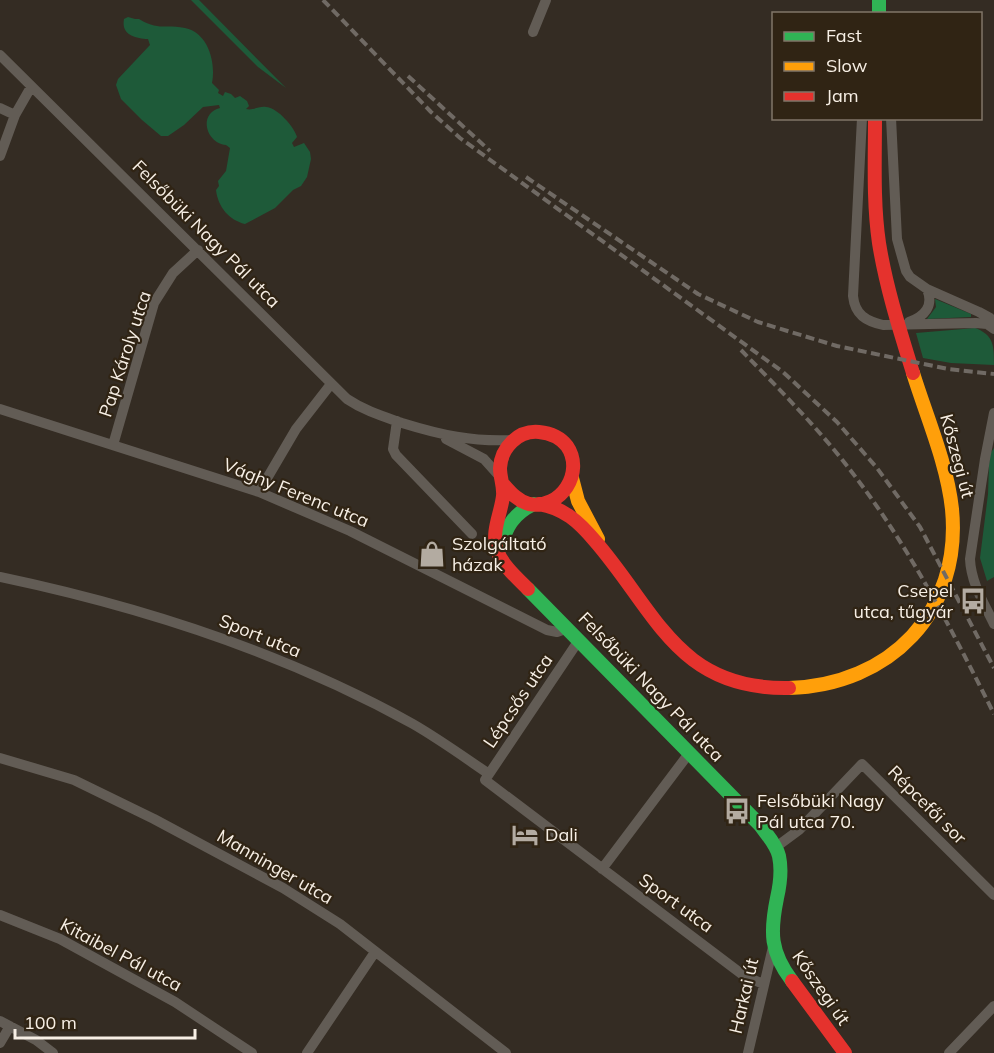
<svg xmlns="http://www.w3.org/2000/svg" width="994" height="1053" viewBox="0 0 994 1053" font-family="Mulish,sans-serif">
  <rect width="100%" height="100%" fill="#342c23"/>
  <path fill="#1e5a39" d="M191,0h8l87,88 -28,-21z
    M128,17l7,2h4c20,12 26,5 46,9 24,5 31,36 27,55l7,7 -1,3 5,3 2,-4 6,2 4,4 5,-2 7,5 2,5 -3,3c7,2 12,-3 20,-2 11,0 29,21 31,30l-5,6 2,4 10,-4 6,9 1,7 -4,18 -6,9 -8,4 -18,18 -30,16c-16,-4 -27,-17 -29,-34l3,-4 -1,-5 8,-10 4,-23 -4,-3c-19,-1 -29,-31 -6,-37l-1,-3 -16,2 -19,18 -16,11h-7l-19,-16 -21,-21 -5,-14 2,-6 32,-34 -2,-6c-13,-1 -27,-4 -24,-20z
    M935,299l36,15v3l-44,2 9,-12z
    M975,328c19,7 19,18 19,37l-43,-2 -28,-5 -7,-25z
    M994,448v129l-7,4 -7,-23 8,-64 1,-29 1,-11z"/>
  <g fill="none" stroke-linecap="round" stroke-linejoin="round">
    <path stroke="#625c55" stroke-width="10" d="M533,32l13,-32
      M0,55l347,344c18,12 35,17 55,24 39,12 70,19 111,17
      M0,108l15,7
      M862,118l-9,178c2,19 13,25 30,29l93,-2 11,1 7,5
      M891,118l6,121 9,32 4,6 17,12 52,23 11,6 4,5
      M0,156l15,-41 16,-28
      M909,322c16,-6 25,-16 18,-33
      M0,409l259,83 91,39 197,99 10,2 11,-4
      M994,413l-9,46 -15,100c1,24 14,44 24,65
      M397,421l-4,28 3,6 76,79
      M446,439l38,20 17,19
      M113,445l41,-142 19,-30 25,-23
      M259,492l37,-63 35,-45
      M0,577c143,30 285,76 413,147 26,15 51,33 76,50
      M579,640l-94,140 258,195 20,9
      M0,758l74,22 80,39 129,69 57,36 166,129
      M776,847l23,-17 63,-66 132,131
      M602,869l88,-117
      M0,915l60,24 115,63 77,51
      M0,1021l36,19 17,13
      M0,1043l10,-17
      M307,1053l68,-101
      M748,1053l25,-106
      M949,1053l45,-47"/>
    <path stroke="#30b455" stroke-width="14" d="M879,0v14
      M500,549c6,-22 13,-35 34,-45
      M528,589l232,236c7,10 16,19 19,31 3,14 1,29 -2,42 -7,34 -7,54 15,83"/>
    <path stroke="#ff9f0a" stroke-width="14" d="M572,478l6,23 20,38
      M789,688c101,-3 173,-76 163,-179 -5,-46 -25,-91 -39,-136"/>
    <path stroke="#e5322d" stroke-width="14" d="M875,118c0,42 -2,84 4,125 7,44 21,88 34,130
      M504,485c7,8 14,16 25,19 32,6 56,-32 38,-58 -7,-9 -18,-13 -28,-14 -21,-2 -38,16 -39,36 0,10 4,18 3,28 -2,18 -12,35 -6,54 5,15 20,28 31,39
      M539,504c25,4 40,18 56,37 61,70 82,149 194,147
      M792,981l53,72"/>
    <path stroke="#706a64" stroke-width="4" stroke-dasharray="9 4.5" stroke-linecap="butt" d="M323,0l108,112 29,26 323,234 54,50 40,46 43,59 74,141
      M408,76l82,75
      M526,177l172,117 60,28 79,24 111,23 46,5
      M741,350c37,38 78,79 110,121 58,75 101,159 143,243"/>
  </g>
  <defs>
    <g id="shop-bare" transform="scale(2.07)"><path d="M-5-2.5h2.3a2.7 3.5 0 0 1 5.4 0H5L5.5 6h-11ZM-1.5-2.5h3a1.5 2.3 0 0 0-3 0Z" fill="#b3aba1" stroke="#302414" stroke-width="2.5" paint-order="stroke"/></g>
    <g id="bus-bare" transform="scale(2.07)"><path d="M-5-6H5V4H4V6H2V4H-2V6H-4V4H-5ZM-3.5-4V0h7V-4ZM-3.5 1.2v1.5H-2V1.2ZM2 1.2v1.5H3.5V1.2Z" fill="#b3aba1" stroke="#302414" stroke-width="2.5" paint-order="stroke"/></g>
    <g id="hotel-bare" transform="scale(2.07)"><path d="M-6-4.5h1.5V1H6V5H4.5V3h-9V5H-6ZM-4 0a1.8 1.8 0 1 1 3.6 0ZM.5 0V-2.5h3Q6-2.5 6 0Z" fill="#b3aba1" stroke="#302414" stroke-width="2.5" paint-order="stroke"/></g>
  </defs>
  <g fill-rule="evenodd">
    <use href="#shop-bare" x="432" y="554"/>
    <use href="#bus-bare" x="973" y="601"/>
    <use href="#bus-bare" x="737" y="811"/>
    <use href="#hotel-bare" x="525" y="835"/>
  </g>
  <g text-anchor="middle" stroke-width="4.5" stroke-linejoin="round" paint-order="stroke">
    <g font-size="18" fill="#f7efe5" stroke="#302414">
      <text transform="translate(206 234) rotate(45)" y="6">Felsőbüki Nagy Pál utca</text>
      <text transform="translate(125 354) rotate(-72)" y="6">Pap Károly utca</text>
      <text transform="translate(957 456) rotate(75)" y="6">Kőszegi út</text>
      <text transform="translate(296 493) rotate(22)" y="6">Vághy Ferenc utca</text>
      <text transform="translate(260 636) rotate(22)" y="6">Sport utca</text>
      <text transform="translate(651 687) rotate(46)" y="6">Felsőbüki Nagy Pál utca</text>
      <text transform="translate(518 701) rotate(-56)" y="6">Lépcsős utca</text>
      <text transform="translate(927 805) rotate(45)" y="6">Répcefői sor</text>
      <text transform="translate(275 867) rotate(30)" y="6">Manninger utca</text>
      <text transform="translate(676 903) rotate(36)" y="6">Sport utca</text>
      <text transform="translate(121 955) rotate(28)" y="6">Kitaibel Pál utca</text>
      <text transform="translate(821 988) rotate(55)" y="6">Kőszegi út</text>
      <text transform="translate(744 996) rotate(-77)" y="6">Harkai út</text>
    </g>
    <g font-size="18" fill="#f7efe5" stroke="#302414" text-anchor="start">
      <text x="452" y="550">Szolgáltató<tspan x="452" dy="21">házak</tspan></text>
      <text x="953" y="597" text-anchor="end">Csepel<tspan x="953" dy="21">utca, tűgyár</tspan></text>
      <text x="757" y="807">Felsőbüki Nagy<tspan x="757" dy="21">Pál utca 70.</tspan></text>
      <text x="545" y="841">Dali</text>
    </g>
  </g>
  <rect x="772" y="12" width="210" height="108" fill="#302414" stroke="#807568" stroke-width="1.5"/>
  <rect x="784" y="32" width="30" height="9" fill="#30b455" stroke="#807568" stroke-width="1.5"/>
  <text x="826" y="42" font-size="18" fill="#f7efe5">Fast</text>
  <rect x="784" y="62" width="30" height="9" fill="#ff9f0a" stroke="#807568" stroke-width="1.5"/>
  <text x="826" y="72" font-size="18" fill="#f7efe5">Slow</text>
  <rect x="784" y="92" width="30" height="9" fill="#e5322d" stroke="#807568" stroke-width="1.5"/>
  <text x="826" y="102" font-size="18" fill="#f7efe5">Jam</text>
  <path d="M15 1029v9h180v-9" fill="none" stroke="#f7efe5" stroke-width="3"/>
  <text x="24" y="1029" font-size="18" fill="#f7efe5" stroke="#302414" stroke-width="4.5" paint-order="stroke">100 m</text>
</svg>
